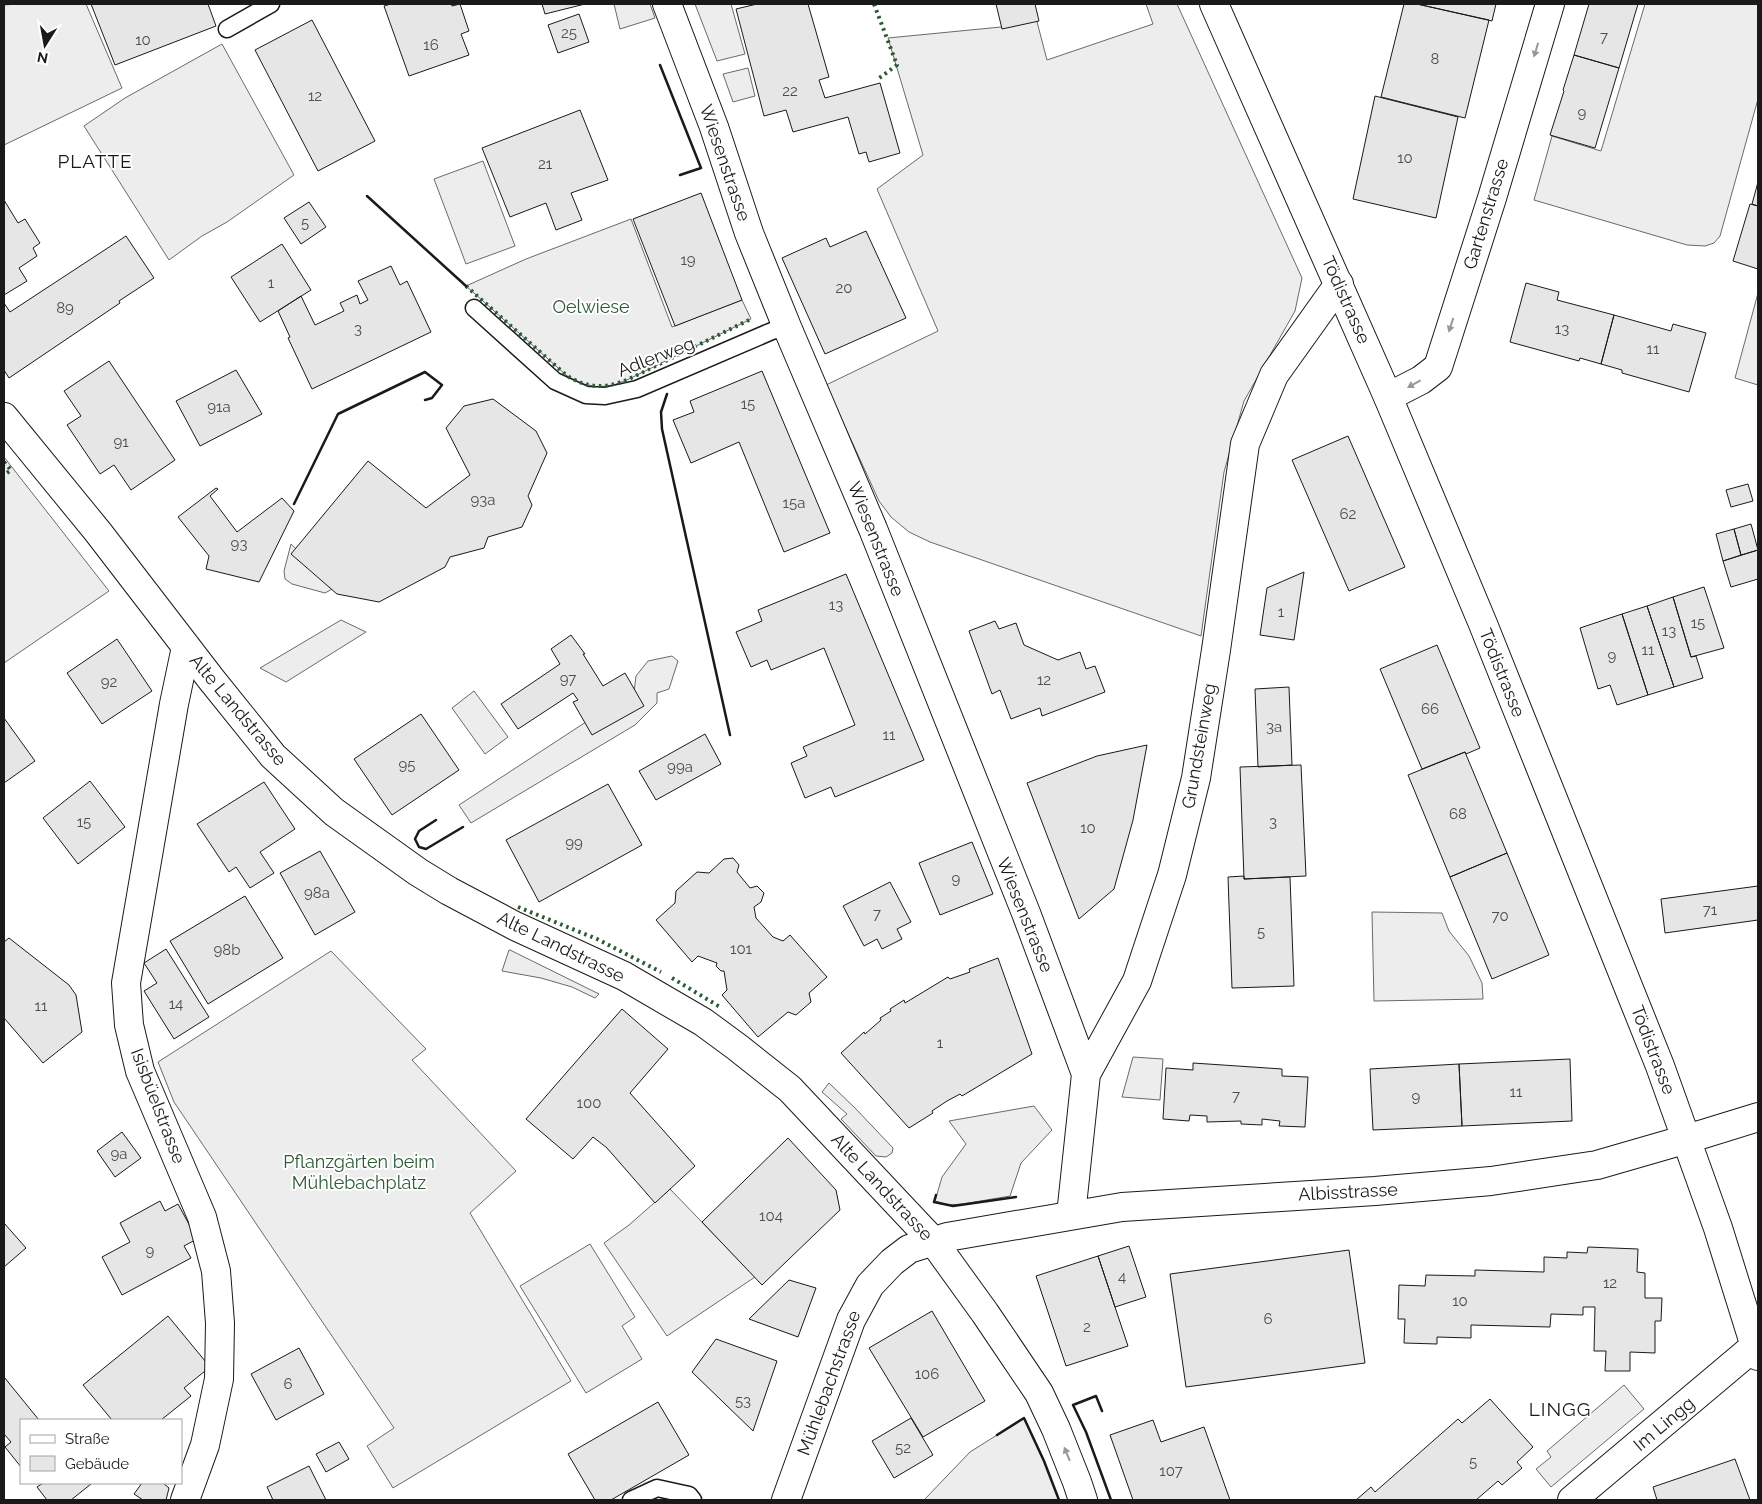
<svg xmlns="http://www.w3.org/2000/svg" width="1762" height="1504" viewBox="0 0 1762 1504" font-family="Raleway,sans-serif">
  <rect width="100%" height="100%" fill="#fff"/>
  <path fill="#ededed" stroke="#6a6a6a" d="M18,4h68l36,84 -118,57v-140z
    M614,4h36l5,14 -35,11z
    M695,4h36l14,50 -28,7z
    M1146,4h31l125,274 -7,33 -51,90 -20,71 -23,164 -271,-94 -21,-10 -18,-15 -12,-16 -53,-116 112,-54 -61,-142 46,-34 -35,-117 113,-11 35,-9 11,42 106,-36z
    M1645,4h113v95l-38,137 -6,7 -9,3 -18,-1 -153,-45 18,-64 49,15z
    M222,44l72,131 -67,47 -25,14 -33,24 -85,-134 41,-28z
    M748,68l7,28 -22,6 -10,-28z
    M483,161l32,85 -49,18 -32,-85z
    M631,219l41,108 70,-27 9,19 -122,60 -15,6 -16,2 -20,-4 -12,-8 -100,-89 60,-27z
    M1758,293v92l-23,-7z
    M4,457l105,134 -105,72z
    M291,544l45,43 -11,6 -33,-9 -7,-5 -1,-8z
    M341,620l25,12 -80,50 -26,-14z
    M672,656l6,5 -9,28 -12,4v10l-22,22 -164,98 -12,-18 133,-87 41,-18 3,-24 12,-15z
    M474,691l34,46 -23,17 -33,-46z
    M1372,912l70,1 7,18 20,25 13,27 1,16 -109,2z
    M509,950h1l89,44 -4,4 -23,-11 -31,-9 -39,-7z
    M331,951l95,98 -14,11 104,111 -46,42 101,168 -178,107 -26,-42 27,-18 -220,-326 -16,-40z
    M1133,1057l30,2 -3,41 -38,-3z
    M829,1083l26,25 38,40 -1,5 -6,4 -10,-1 -35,-37 6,-5 -25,-22z
    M1034,1106l18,24 -31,33 -11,33 -47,8 -15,1 -13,-4 7,-24 24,-33 -17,-23z
    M670,1189l85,88 -88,59 -63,-93 25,-18z
    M590,1244l45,73 -13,9 20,33 -56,34 -66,-107z
    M1624,1385l20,24 -93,78 -15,-18 15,-12 -4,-6z
    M1024,1418l20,43 15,39h-135l46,-48z"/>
  <path fill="#e6e6e6" stroke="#1a1a1a" d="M91,4h117l8,22 -101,39z
    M391,4h60l1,2 8,-2 9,27 -8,3 8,21 -60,21 -25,-70z
    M542,4h43l-40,10z
    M757,4h51l21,73 -10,3 6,18 55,-15 20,70 -31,9 -3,-10 -7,2 -11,-37 -55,15 -7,-22 -22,6 -28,-107z
    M996,4h39l4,17 -37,8z
    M1404,4h13l72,16 -24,98 -84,-21z
    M1417,4h79l-4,17z
    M1589,4h49l-19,64 -45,-13z
    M579,14l10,28 -31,11 -10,-28z
    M312,20l63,121 -57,30 -63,-121z
    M1574,55l45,13 -24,80 -45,-13 14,-44 -1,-1z
    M1375,96l83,21 -22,101 -83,-19z
    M580,110l28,70 -37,13 11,27 -26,10 -10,-27 -36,14 -28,-69z
    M1758,182v24l-6,-2z
    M701,193l41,107 -67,26 -42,-107z
    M4,200l14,23 7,-4 15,24 -7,5 4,8 -18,12 8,13 -23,14z
    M309,202l17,25 -25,17 -17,-26z
    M1750,204l8,2v63l-25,-8z
    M866,231l40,87 -81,36 -43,-96 44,-20 4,9z
    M126,236l28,42 -35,23 1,2 -111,75 -5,-8v-67l6,9z
    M282,244l29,46 -51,32 -29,-45z
    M391,266l9,19 7,-4 24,51 -119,57 -24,-51 2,-1 -12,-26 23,-15 14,29 29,-14 -4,-8 17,-8 3,9 8,-4 -10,-19z
    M1526,283l33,9 -2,8 57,15 -13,49 -21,-6 -1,3 -69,-19z
    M1614,315l57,16 2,-7 33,9 -17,59 -67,-19v-3l-21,-6z
    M109,361l66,99 -44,30 -17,-25 -14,9 -33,-49 14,-9 -17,-25z
    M236,370l26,44 -62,32 -24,-45z
    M762,371l68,162 -46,19 -45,-110 -48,21 -18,-43 21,-8 -4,-11z
    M493,399l43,32 11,22 -19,43 4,9 -10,22 -34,10 -4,11 -34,9 -5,10 -66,35 -42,-8 -46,-40 77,-93 58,47 44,-33 -24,-47 18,-22z
    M1348,436l57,131 -56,24 -57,-131z
    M1748,484l5,17 -22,6 -5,-17z
    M216,488l2,1 -8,7 27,36 45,-34 12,13 -35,71 -53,-13 3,-13 -31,-39z
    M1751,524l7,26 -17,5 -7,-26z
    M1734,529l7,26 -18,6 -7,-27z
    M1758,550v29l-27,8 -8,-26z
    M1304,572l-10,68 -34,-5 7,-47z
    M846,574l78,186 -89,37 -4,-10 -26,11 -14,-35 16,-7 -4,-9 52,-22 -31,-77 -53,22 -4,-10 -16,7 -15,-35 26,-11 -4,-11z
    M1704,587l20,61 -33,9 -18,-60z
    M1673,597l18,60 5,-1 7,22 -29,9 -27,-81z
    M1647,606l27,81 -26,8 -26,-81z
    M1622,614l26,81 -31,10 -7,-20 -12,4 -18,-61z
    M995,621l4,8 17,-6 8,22 34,15 22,-8 6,17 9,-3 10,26 -63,24 -2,-8 -29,11 -11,-29 -8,4 -23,-63z
    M571,635l14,19h-2l20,32 22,-13 19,33 -52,29 -19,-33 5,-2 -5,-7 -55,36 -17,-25 59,-40 -9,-15z
    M117,639l35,52 -50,33 -35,-51z
    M1437,645l43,103 -14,6 -1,-2 -43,17 -42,-100z
    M1289,687l3,78 -34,2 -3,-78z
    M421,714l38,56 -67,45 -38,-56z
    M4,718l31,43 -31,22z
    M705,734l16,30 -65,36 -17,-29z
    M1147,745l-14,75 -19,69 -35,30 -52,-136 70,-27z
    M1465,752l42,101 -57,24 -42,-102z
    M1301,765l5,111 -62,3 -4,-112z
    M90,781l35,46 -47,37 -35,-46z
    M264,782l31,47 -35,23 14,21 -24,15 -14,-21 -7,5 -32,-48z
    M608,784l34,61 -103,57 -33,-62z
    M972,842l21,52 -53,21 -21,-52z
    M320,851l35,61 -40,23 -35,-62z
    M1507,853l42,102 -57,24 -42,-102z
    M733,858l6,7 -2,7 13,16 7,-2 7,7 -3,9 -7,5 2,11 17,19 10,4 7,-6 37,42 -18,16 2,9 -15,13 -8,-3 -30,25 -36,-42 5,-5 -3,-19h-3l-5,-5 1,-3 -19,-7 -6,6 -36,-42 19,-17 1,-12 21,-19 12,1 15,-14z
    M1244,876v3l46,-2 4,109 -62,2 -4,-111z
    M890,882l21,40 -14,7 5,10 -20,10 -5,-10 -13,7 -21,-40z
    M1758,886v34l-93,13 -4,-34z
    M245,896l38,62 -75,46 -38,-63z
    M9,938l60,47 7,10 6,37 -39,31 -39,-45v-76z
    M166,949l43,68 -35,22 -30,-48 13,-8 -13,-20z
    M998,958l34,96 -70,42 -2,-2 -13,7 -15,10 1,2 -24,15 -68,-75 23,-21 1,2 16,-14 -1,-2 11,-7 -1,-2 14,-9 1,3 43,-26 2,2 20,-7 -1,-3z
    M622,1009l46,40 -38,44 65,73 -40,37 -48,-55 -14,-11 -20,22 -47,-40z
    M1570,1059l2,62 -110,5 -3,-62z
    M1193,1063l89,6v7l26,1 -3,50 -26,-1 1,-5 -18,-2v6l-21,-1v-3l-34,1v-6l-17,-1 -1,6 -26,-2 3,-51 27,2z
    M1459,1064l3,62 -89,4 -3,-61z
    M122,1132l19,26 -26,19 -18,-26z
    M788,1138l48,52 4,20 -78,75 -60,-63z
    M160,1201l5,10 13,-7 19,35 -13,7 7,12 -69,37 -20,-38 28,-15 -10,-19z
    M4,1223l22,25 -22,19z
    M1129,1246l17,51 -31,10 -17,-51z
    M1588,1247l50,2 -1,23 8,1v25h17l-1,23h-6v32l-25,-1v19h-25l1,-20h-12l1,-44h-12v8l-32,-1 -1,13 -79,-2v13l-34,-1v7l-33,-1 1,-24h-7l1,-34 26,1 1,-11 49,1v-6l69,2v-15l23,1v-6l20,1z
    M1349,1250l16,113 -179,24 -16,-113z
    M1098,1256l30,90 -62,20 -30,-90z
    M789,1280l27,8 -18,49 -49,-18z
    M932,1311l53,90 -62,36 -54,-89z
    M168,1316l42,51 -26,21 7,8 -30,24h-49l-29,-35z
    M716,1339l61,22 -24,70 -61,-59z
    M299,1348l25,46 -48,26 -25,-46z
    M4,1377l35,43h-18v47l-16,-20 6,-5 -7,-8z
    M1490,1399l43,48 -16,15 5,6 -20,17 -4,-4 -22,19h-120l15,-13 4,5 83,-73 4,4z
    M658,1402l31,53 -78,45h-16l-27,-46z
    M911,1418l22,37 -39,23 -22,-37z
    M1153,1420l8,22 43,-15 26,73h-97l-23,-65z
    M339,1442l10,17 -23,13 -10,-18z
    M1735,1459l15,41h-93l-4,-13z
    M309,1466l17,34h-53l-6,-13z
    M43,1483h47l1,1 -20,16h-24l-10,-13z
    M142,1483h21l6,5 -3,12h-23l-9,-6z"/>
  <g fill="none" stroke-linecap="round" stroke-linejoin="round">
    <g stroke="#1a1a1a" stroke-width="19">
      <path id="lane" d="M227,29l44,-25
        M474,308l81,73 31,14 19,1 32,-7 135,-58 15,-4
        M631,1500l26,-12 32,7 4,5"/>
    </g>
    <g stroke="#1a1a1a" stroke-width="30">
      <path id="street" d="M667,4l47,123 35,106 38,94 86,202 153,384 60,161
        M1388,397l33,-17 17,-13 54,-169 58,-194
        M1071,1215l15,-141 51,-93 35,-106 24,-97 20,-128 29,-206 29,-69 65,-91
        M185,1500l20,-55 14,-66 1,-56 -4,-52 -14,-54 -62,-146 -11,-46 -3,-42 48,-279 12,-57
        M1572,1500l183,-154"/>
    </g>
    <g stroke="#1a1a1a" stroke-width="30">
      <path id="secondary" d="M1214,4l174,393 95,227 177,442 58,162 40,128
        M4,417l94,115 113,147 62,77 61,56 84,60 31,19 66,35 109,50 79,46 34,25 53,42 143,152 52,72 54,80 17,36 21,53 6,18
        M786,1500l65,-180 19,-35 22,-23 17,-13 38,-12 175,-30 253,-16 116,-10 106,-16 90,-26 71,-22"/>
    </g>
    <use href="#lane" stroke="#fff" stroke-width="16"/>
    <use href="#street" stroke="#fff" stroke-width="28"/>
    <use href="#secondary" stroke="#fff" stroke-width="28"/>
    <path stroke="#2b5a34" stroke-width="4" stroke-dasharray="2.5 4" stroke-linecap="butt" d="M874,4l23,61 -19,14
      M466,286l100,89c22,14 39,14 63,4l122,-60
      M4,462l7,8 -7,5
      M518,907l79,32 64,33
      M672,978l48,29"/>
    <path stroke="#1a1a1a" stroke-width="2.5" d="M660,65l41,103 -21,7
      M367,196l99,90
      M667,394l-6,18 1,17 68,306
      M294,504l44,-90 87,-42 17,13 -10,13 -7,2
      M436,820l-17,11 -4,8 4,8 7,2 37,-22
      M936,1195l-2,7 19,4 63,-9
      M1102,1411l-6,-15 -23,9 13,27 25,68
      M997,1435l27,-17 20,43 15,39"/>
  </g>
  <defs><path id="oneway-solid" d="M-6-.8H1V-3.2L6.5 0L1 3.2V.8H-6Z" transform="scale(1.25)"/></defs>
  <g fill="#989898">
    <use href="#oneway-solid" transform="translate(1536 50) rotate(107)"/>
    <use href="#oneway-solid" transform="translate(1451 325) rotate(108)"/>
    <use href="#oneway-solid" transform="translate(1414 384) rotate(151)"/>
    <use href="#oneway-solid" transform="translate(1067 1454) rotate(-112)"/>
  </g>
  <g text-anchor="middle" stroke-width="4" stroke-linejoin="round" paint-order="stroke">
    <g font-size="15" fill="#4d4d4d">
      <text x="569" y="38">25</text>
      <text x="1604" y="42">7</text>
      <text x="143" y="45">10</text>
      <text x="431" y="50">16</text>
      <text x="1435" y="64">8</text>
      <text x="790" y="96">22</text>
      <text x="315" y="101">12</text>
      <text x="1582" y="118">9</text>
      <text x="1405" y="163">10</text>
      <text x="545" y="169">21</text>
      <text x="305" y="228">5</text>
      <text x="688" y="265">19</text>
      <text x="271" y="288">1</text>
      <text x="844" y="293">20</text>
      <text x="65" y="313">89</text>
      <text x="358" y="334">3</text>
      <text x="1562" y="334">13</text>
      <text x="1653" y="354">11</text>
      <text x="748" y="409">15</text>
      <text x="219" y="412">91a</text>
      <text x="121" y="447">91</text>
      <text x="483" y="505">93a</text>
      <text x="794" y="508">15a</text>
      <text x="1348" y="519">62</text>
      <text x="239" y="549">93</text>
      <text x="836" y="610">13</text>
      <text x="1281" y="617">1</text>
      <text x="1698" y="628">15</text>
      <text x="1669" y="636">13</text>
      <text x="1648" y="655">11</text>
      <text x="1612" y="661">9</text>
      <text x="568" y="684">97</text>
      <text x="1044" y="685">12</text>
      <text x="109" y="687">92</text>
      <text x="1430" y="714">66</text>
      <text x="1274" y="732">3a</text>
      <text x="889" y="740">11</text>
      <text x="407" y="770">95</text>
      <text x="680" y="772">99a</text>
      <text x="1458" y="819">68</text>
      <text x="84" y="827">15</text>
      <text x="1273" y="827">3</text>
      <text x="1088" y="833">10</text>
      <text x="574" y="848">99</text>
      <text x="956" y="884">9</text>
      <text x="317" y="898">98a</text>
      <text x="1710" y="915">71</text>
      <text x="877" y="919">7</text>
      <text x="1500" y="921">70</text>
      <text x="1261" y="937">5</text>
      <text x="741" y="954">101</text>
      <text x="227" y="955">98b</text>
      <text x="176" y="1009">14</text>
      <text x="41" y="1011">11</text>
      <text x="940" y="1048">1</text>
      <text x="1516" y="1097">11</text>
      <text x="1236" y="1101">7</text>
      <text x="1416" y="1102">9</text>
      <text x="589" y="1108">100</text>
      <text x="119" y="1159">9a</text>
      <text x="771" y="1221">104</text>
      <text x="150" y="1256">9</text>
      <text x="1122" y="1282">4</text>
      <text x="1610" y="1288">12</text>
      <text x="1460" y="1306">10</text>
      <text x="1268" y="1324">6</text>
      <text x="1087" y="1332">2</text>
      <text x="927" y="1379">106</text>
      <text x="288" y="1389">6</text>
      <text x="743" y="1406">53</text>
      <text x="903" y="1453">52</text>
      <text x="1473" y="1467">5</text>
      <text x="1171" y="1476">107</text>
    </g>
    <g font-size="18" fill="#1a1a1a" stroke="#fff">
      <text transform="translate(725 163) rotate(71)" y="6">Wiesenstrasse</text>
      <text transform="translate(1486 214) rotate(-73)" y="6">Gartenstrasse</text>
      <text transform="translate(1346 300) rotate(66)" y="6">Tödistrasse</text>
      <text transform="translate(656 357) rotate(-21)" y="6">Adlerweg</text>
      <text transform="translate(876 539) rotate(68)" y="6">Wiesenstrasse</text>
      <text transform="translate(1502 673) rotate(68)" y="6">Tödistrasse</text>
      <text transform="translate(238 710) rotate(50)" y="6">Alte Landstrasse</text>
      <text transform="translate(1199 746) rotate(-80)" y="6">Grundsteinweg</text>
      <text transform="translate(1025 915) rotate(68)" y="6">Wiesenstrasse</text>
      <text transform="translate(561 947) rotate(26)" y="6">Alte Landstrasse</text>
      <text transform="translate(1653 1050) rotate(69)" y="6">Tödistrasse</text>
      <text transform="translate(158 1106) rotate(69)" y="6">Isisbüelstrasse</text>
      <text transform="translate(882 1187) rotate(47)" y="6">Alte Landstrasse</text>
      <text transform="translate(1348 1192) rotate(-3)" y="6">Albisstrasse</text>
      <text transform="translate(829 1383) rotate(-70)" y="6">Mühlebachstrasse</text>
      <text transform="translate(1664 1424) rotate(-40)" y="6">Im Lingg</text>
    </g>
    <g font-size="18" fill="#2b5a34" stroke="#fff">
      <text x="591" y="313">Oelwiese</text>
      <text x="359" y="1168">Pflanzgärten beim<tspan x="359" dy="21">Mühlebachplatz</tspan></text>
    </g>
    <g font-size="19" letter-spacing="1" fill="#1a1a1a" stroke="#fff">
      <text x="95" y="168">PLATTE</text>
      <text x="1560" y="1416">LINGG</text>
    </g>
  </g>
  <rect width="1762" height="1504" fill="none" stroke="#1a1a1a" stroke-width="10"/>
  <rect x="20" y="1419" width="162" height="65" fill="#ffffff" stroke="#a3a3a3"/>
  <rect x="30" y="1435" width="25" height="8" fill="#ffffff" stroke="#a3a3a3"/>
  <text x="65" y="1444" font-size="15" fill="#1a1a1a">Straße</text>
  <rect x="30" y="1456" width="25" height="15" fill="#e6e6e6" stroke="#a3a3a3"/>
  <text x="65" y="1469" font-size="15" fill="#1a1a1a">Gebäude</text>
  <g transform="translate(45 45) rotate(191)" stroke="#ffffff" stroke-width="4" paint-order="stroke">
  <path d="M0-4L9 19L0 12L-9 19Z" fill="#1a1a1a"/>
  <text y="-8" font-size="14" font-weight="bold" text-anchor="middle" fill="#1a1a1a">N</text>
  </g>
</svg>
